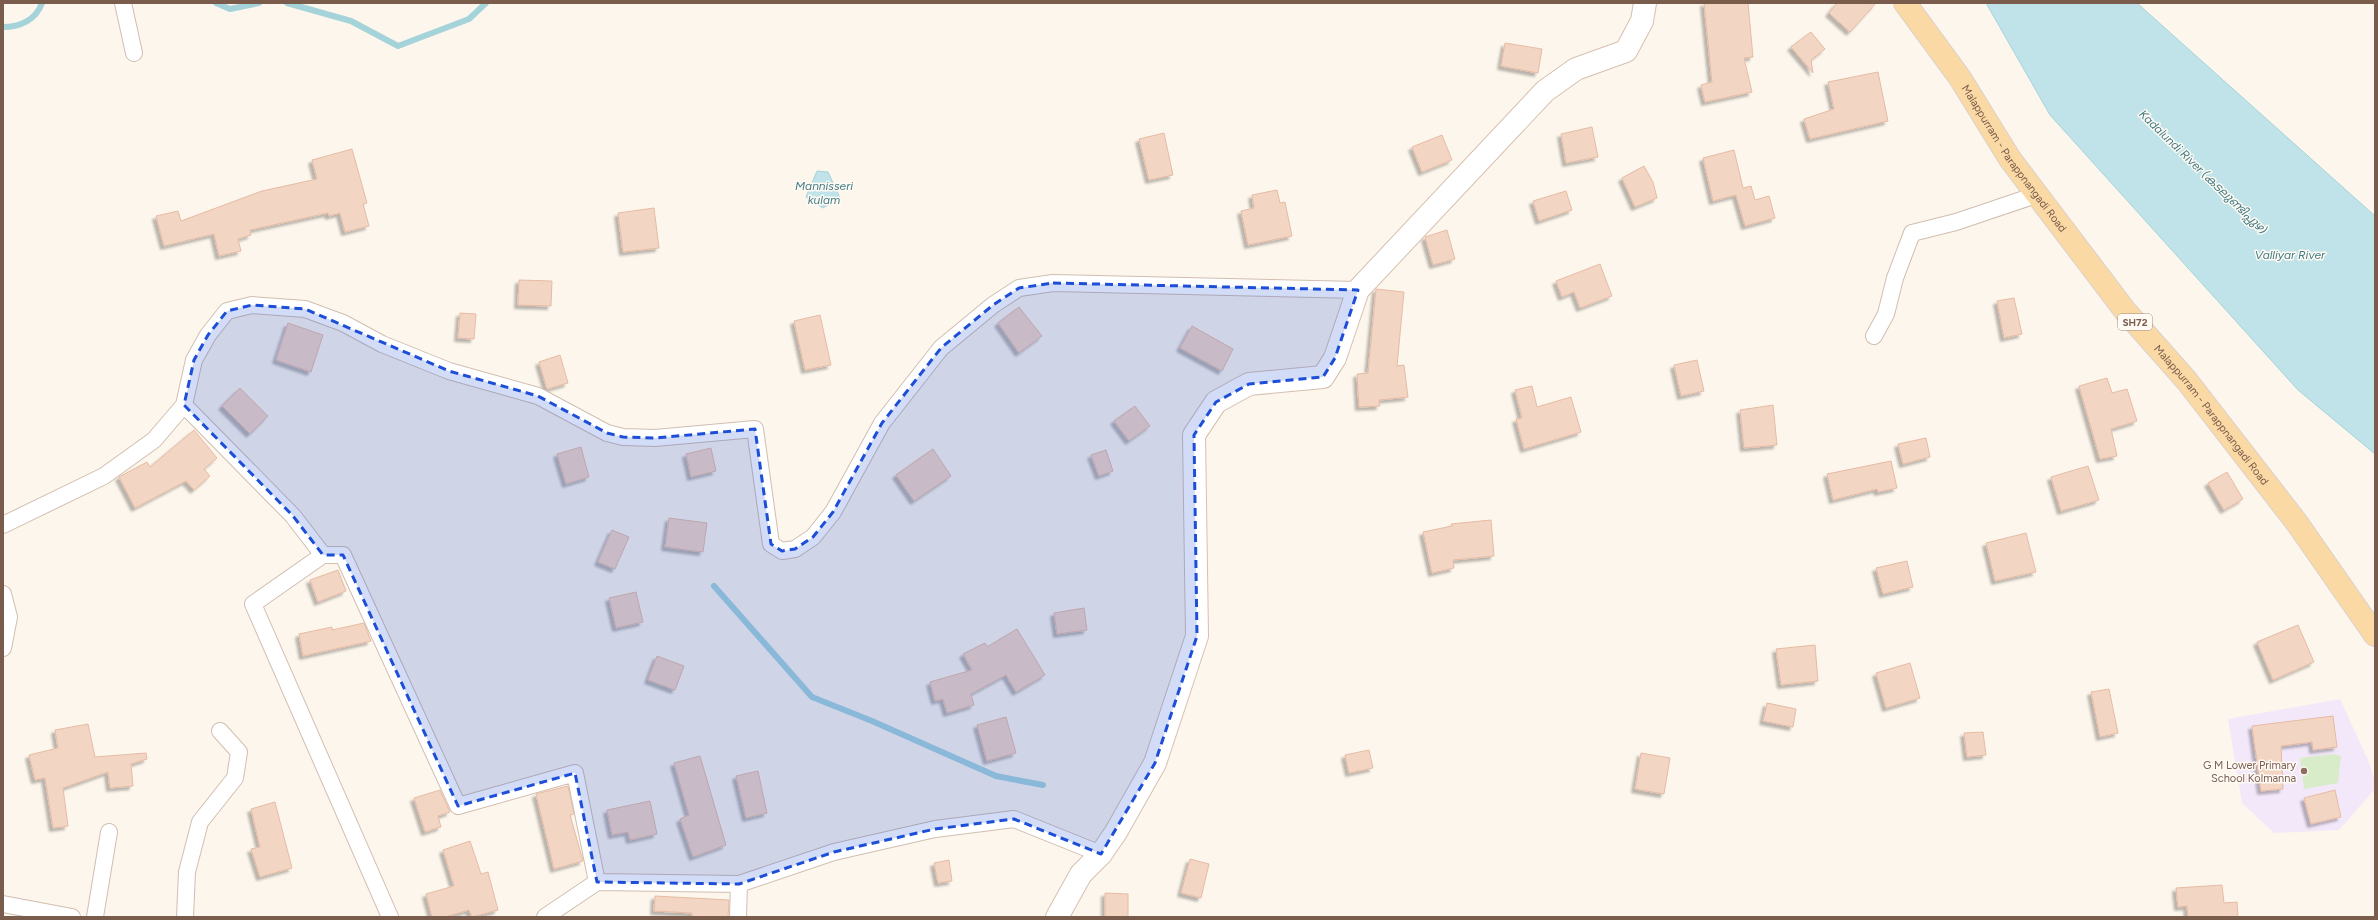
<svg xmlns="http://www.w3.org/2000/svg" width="2378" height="920" viewBox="0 0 2378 920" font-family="Figtree,'Noto Sans Malayalam',sans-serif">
  <defs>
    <filter id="shadow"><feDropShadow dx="-3.5" dy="3.5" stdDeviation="1" flood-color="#0004"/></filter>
  </defs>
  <rect width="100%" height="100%" fill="#fdf6ec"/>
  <path fill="#f3e8fa" d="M2340,699l28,61 7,21v8l-36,41 -65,3 -32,-30 -14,-84z"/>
  <path fill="#d8ecc9" d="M2333,754l8,2 -3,27 -34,6 -4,-31z"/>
  <path fill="#bfe3e8" stroke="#a5d3da" d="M1986,3h151l238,213v238l-77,-64 -248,-275z
    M817,171l11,1 12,26 -17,10 -17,-11z"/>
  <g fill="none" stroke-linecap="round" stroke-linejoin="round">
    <path stroke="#a5d3da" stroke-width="6" d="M216,3l14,6 29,-6
      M287,3l64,18 47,25 71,-27 17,-16
      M3,27c17,0 33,-7 39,-24
      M714,586l98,111 60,24 124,55 47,9"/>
  </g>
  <path fill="#f3d5c3" stroke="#e6bba3" filter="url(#shadow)" d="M1704,3h44l5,54 -9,1 8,34 -47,10 -4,-17 11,-3z
    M1837,3h39l-26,29 -21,-19z
    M1811,32l14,17 -14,11 2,13 -22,-26z
    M1505,43l37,6 -4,24 -37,-7z
    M1878,72l10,49 -78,18 -6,-20 30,-10 -6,-27z
    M1592,127l6,30 -32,6 -5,-29z
    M1164,133l9,42 -24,5 -10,-41z
    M1442,135l10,25 -30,12 -10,-25z
    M352,149l15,54 -4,1 6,22 -24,6 -5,-19 -11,3 -1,-3 -78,17 1,5 -13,4 3,12 -22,5 -5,-22 -50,12 -8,-30 22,-5 3,10 81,-30 55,-12 -5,-19z
    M1734,150l9,38 8,-2 4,14 14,-4 6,22 -30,8 -9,-31 -23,6 -10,-43z
    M1644,166l9,16 4,16 -22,9 -13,-29z
    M1277,190l3,13 5,-1 7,34 -44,9 -7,-34 13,-3 -2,-13z
    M1566,191l6,19 -33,11 -6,-20z
    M654,208l5,40 -36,4 -5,-39z
    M1447,230l8,29 -22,6 -8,-28z
    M1600,264l12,32 -32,12 -6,-16 -12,5 -6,-16z
    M519,280l33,1 -1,25 -33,-1z
    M1376,289l28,3 -7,74 7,-1 4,32 -29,3 1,6 -21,1 -2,-33 11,-1z
    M2014,298l8,36 -18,4 -7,-37z
    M1019,307l23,29 -23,17 -21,-30z
    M460,313l16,1 -2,25 -16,-1z
    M820,315l11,50 -26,5 -11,-49z
    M288,323l35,12 -12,37 -35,-12z
    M1192,326l41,23 -11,22 -42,-23z
    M560,355l8,28 -21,6 -8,-27z
    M1697,360l7,31 -23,5 -7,-31z
    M2107,378l5,15 15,-4 10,32 -26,8 6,27 -17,3 -21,-73z
    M1532,386l5,21 34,-10 10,35 -57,17 -8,-30 6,-1 -7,-28z
    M240,388l28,28 -18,18 -28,-28z
    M1773,405l4,40 -33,3 -4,-38z
    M1135,406l15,20 -21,15 -15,-20z
    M194,430l23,28 -13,11 6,7 -16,14 -8,-9 -51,27 -16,-31 28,-15 3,5z
    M1926,438l4,19 -27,7 -5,-20z
    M581,447l8,30 -23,7 -9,-30z
    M711,448l5,23 -25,6 -5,-23z
    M933,449l18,27 -37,25 -18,-26z
    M1106,450l7,21 -14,5 -8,-21z
    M1891,461l6,27 -19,4 -1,-3 -44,11 -6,-26z
    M2088,466l11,34 -38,11 -10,-34z
    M2227,472l16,27 -19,11 -16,-27z
    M669,518l38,5 -4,29 -38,-5z
    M1491,520l3,36 -41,4 1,8 -22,5 -9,-41 29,-6 -1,-2z
    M612,530l17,7 -14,32 -17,-7z
    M2026,533l10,39 -41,9 -9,-38z
    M1907,561l6,26 -30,7 -7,-26z
    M338,570l8,21 -28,11 -8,-22z
    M636,592l7,30 -27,6 -7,-30z
    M1084,608l3,22 -30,4 -3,-21z
    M364,623l7,18 -68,15 -4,-22 33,-7v3z
    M2298,625l16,37 -41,18 -16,-38z
    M1017,629l28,46 -29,17 -10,-17 -35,19 3,11 -27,8 -4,-14 -8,2 -5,-19 42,-12 -9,-16 22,-11 2,4z
    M1815,645l3,36 -37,4 -5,-36z
    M657,656l27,10 -9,24 -27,-10z
    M1910,663l10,35 -34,10 -10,-35z
    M2109,689l9,44 -18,4 -9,-45z
    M1767,703l29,6 -3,18 -30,-6z
    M2333,716l4,31 -24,3 -1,-8 -31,4 2,43 -22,2 -9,-65z
    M1006,717l10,36 -29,8 -10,-36z
    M88,724l7,33 51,-4 1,6 -16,5 2,22 -23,2 -2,-16 -45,16 5,38 -15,2 -8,-50 -10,2 -6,-25 29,-7 -3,-18z
    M1983,732l3,23 -19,2 -3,-24z
    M1369,750l4,18 -24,5 -4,-18z
    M1641,753l29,5 -6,36 -29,-5z
    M700,756l26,89 -33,12 -13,-38 9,-4 -15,-52z
    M758,771l9,42 -21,5 -10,-42z
    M568,786l6,28 -4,1 13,46 -29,8 -18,-75z
    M440,790l10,22 -12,4 3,11 -16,5 -11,-34z
    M2335,790l6,27 -30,7 -7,-26z
    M650,801l7,33 -27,6 -2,-8 -16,3 -5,-25z
    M275,802l17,66 -32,9 -9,-28 9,-2 -9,-38z
    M470,841l11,33 7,-2 10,38 -26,7 -3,-7 -24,7h-13l-6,-23 28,-8 -11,-36z
    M1190,859l19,5 -8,34 -20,-5z
    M949,860l3,21 -14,2 -4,-20z
    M2222,885l2,18 13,-1 1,15h-50l-1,-11 -9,1 -2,-19z
    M1105,893l23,1v23h-23z
    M655,896l74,4 -1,17h-36v-4l-38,-2z"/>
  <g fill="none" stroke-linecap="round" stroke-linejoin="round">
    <g stroke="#d1beb0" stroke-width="18">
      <path id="minor" d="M123,3l11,50
        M1874,336l12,-22 9,-36 17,-45 44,-11 80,-27
        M184,405l109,111 30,39h20l115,251 117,-33 22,109 142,2 95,-32 101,-23 79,-10 87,35
        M3,525l101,-49 50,-36 30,-35 10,-45 14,-25 19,-24 25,-6 53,4 38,14 39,21 67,27 89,25 69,37 16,4 32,1 100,-9 16,115 11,7 13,-2 18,-12 20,-25 49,-89 59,-75 52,-43 26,-17 34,-5 305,7
        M323,555l-70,49 137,313
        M3,594l6,23 -6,31
        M3,904l69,13
        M95,917l14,-85
        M185,917l2,-45 13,-50 35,-44 4,-26 -19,-21
        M545,917l52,-35
        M738,917l1,-33"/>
    </g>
    <g stroke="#d6c0b0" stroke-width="24">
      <path id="secondary" d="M1057,917l24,-43 20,-20 15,-22 39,-69 42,-127 -3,-201 22,-33 33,-18 74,-7 12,-19 23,-68 187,-199 31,-22 50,-18 16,-30 3,-18"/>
    </g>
    <g stroke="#dad1cd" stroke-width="24">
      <g id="primary">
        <path id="s1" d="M1905,3l55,75 50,81 116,153 61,69 110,142 78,112"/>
      </g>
    </g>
    <use href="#minor" stroke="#fff" stroke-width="16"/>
    <use href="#secondary" stroke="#fff" stroke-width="22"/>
    <use href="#primary" stroke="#fbd9a5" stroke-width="22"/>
  </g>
  <path fill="#1d4ed8" fill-opacity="0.2" stroke="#1d4ed8" stroke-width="3" stroke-dasharray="8 5" stroke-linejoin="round" d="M1053,283l305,7 -23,68 -12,19 -74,7 -33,18 -22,33 3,201 -42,127 -54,91 -87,-35 -79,10 -101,23 -95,32 -142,-2 -22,-109 -117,33 -115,-251h-20l-30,-39 -109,-111 10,-45 14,-25 19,-24 25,-6 53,4 144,62 89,25 69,37 16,4 32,1 100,-9 16,115 11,7 13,-2 18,-12 20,-25 49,-89 59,-75 52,-43 26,-17z"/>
  <circle fill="#8d6e63" stroke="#fffaf3" stroke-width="1.5" cx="2304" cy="771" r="4"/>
  <g text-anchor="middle" stroke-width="3" stroke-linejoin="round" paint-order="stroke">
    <rect fill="#fffaf3" stroke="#a28b7f" stroke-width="1" x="2118" y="314" width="34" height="16" rx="3"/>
    <g font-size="10" font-weight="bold" fill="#7a5c4d">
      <text x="2135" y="326">SH72</text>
    </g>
    <g font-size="11" fill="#7a5c4d" stroke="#fffaf3">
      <text dy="4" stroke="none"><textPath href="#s1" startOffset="190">Malappurram - Parappnangadi Road</textPath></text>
      <text dy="4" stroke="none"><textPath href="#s1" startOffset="514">Malappurram - Parappnangadi Road</textPath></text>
    </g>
    <g font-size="11" fill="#785e54" stroke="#fffaf3" text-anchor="end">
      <text x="2296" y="769">G M Lower Primary<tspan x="2296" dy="13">School Kolmanna</tspan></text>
    </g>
    <g font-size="12" font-style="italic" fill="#437c86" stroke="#fffaf3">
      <text transform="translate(2203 172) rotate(44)" y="4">Kadalundi River (കടലുണ്ടിപ്പുഴ)</text>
      <text x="824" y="190">Mannisseri<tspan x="824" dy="14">kulam</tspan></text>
      <text x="2290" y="259">Valliyar River</text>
    </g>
  </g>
  <rect width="2378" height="920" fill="none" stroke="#7a5c4d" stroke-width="8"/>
</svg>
